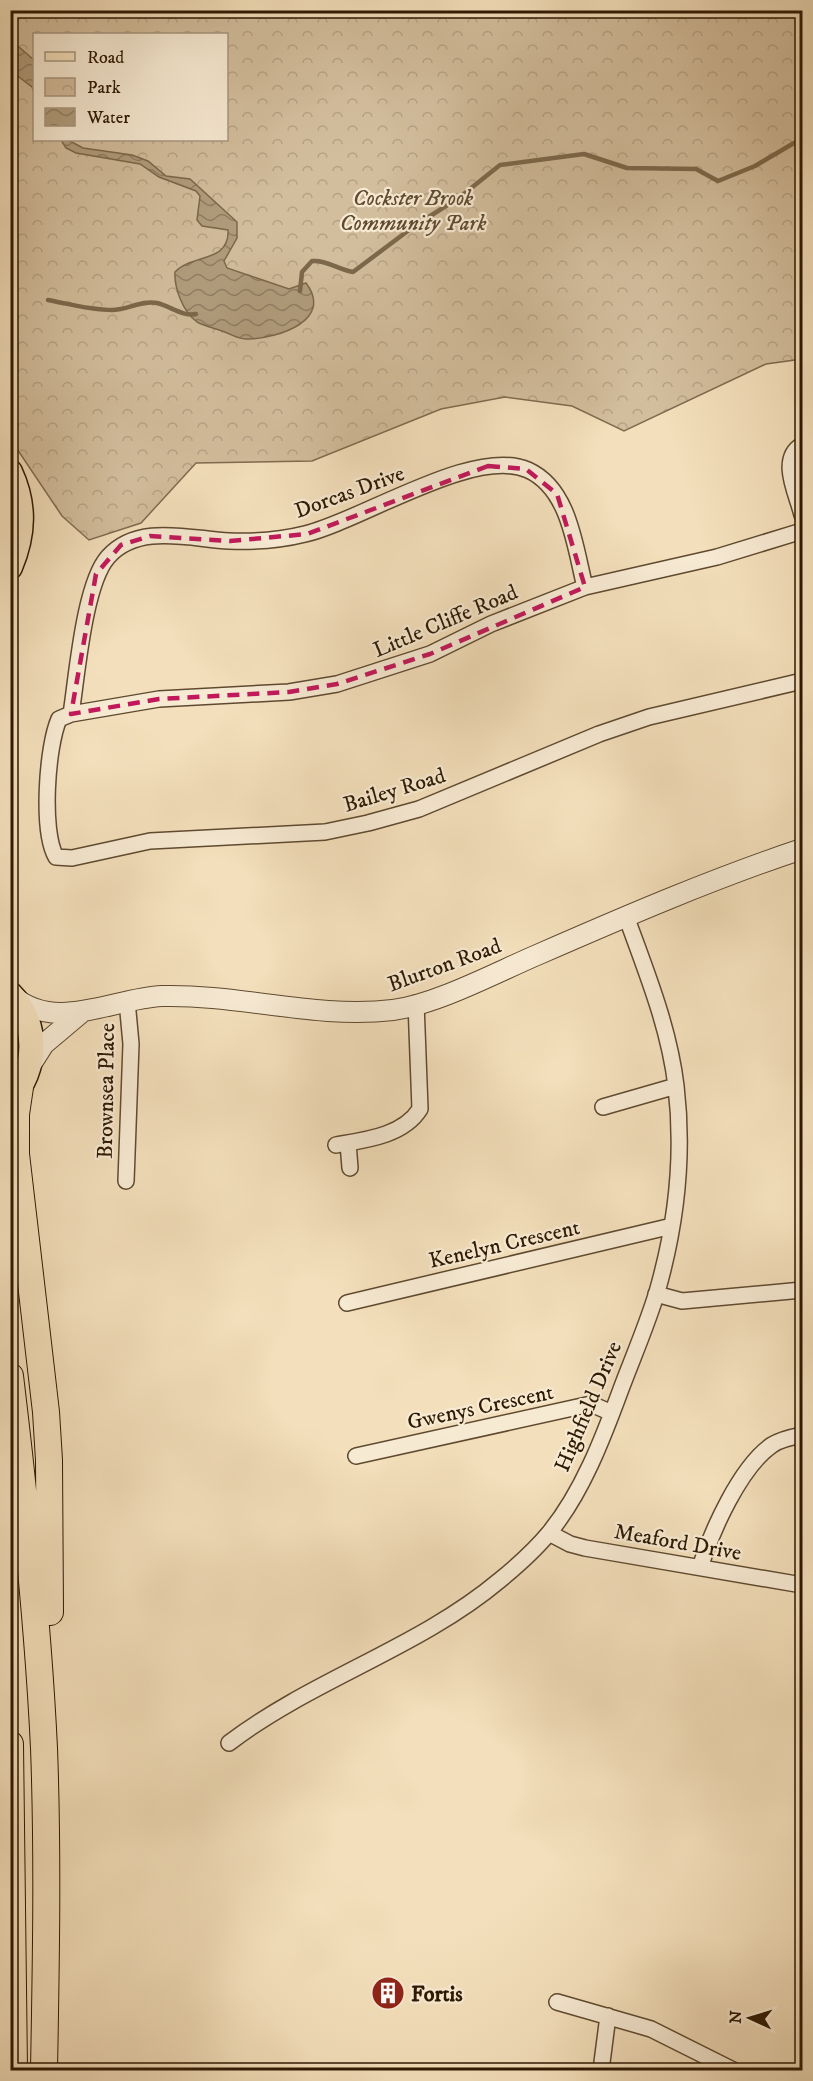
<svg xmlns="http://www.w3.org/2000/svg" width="813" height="2081" viewBox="0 0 813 2081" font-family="'IM FELL DW Pica',serif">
  <defs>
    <pattern id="park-crowns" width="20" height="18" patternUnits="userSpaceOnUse" patternTransform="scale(1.5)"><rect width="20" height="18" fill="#d2bd9c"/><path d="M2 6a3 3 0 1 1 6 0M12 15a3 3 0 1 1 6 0" fill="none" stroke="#b5a285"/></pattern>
    <pattern id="water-waves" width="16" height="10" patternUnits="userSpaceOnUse" patternTransform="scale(1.5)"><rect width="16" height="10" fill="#b09c7c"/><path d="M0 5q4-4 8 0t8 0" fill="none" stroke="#907e63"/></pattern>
  </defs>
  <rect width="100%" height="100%" fill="#f3dfbb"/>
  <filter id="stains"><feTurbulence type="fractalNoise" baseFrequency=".00333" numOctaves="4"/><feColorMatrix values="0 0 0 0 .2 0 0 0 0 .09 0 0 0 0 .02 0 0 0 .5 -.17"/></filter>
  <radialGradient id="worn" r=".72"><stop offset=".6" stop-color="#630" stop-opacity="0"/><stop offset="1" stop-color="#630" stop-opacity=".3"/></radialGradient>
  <path fill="url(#park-crowns)" stroke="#806b4f" stroke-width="1.5" fill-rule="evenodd" d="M10,11h792v348l-36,5 -142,67 -52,-25 -67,-9 -64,12 -129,52 -116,2 -55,60 -52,17 -27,-24 -51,-76zM34,34h192v106h-192z"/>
  <path fill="url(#water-waves)" stroke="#7c684b" stroke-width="1.5" d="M19,47l15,13v32l-2,-5 -21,-16v-16z
    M61,140h7l15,8 49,7 16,6 18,15 24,3 47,43v16l-13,23 3,7 62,21 17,-6c28,37 -27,55 -57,56 -9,1 -14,-3 -22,-6 -9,-4 -21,-6 -30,-11 -14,-10 -23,-34 -22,-50 16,-18 55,-9 53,-42l-26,-4 -5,-6 3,-24 -4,-5 -37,-14 -19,-13 -64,-11 -10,-5z"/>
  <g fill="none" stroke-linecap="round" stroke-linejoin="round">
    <path stroke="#7c684b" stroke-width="4.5" d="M300,291l2,-19 10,-11c15,-1 25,8 41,11l60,-45 47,-30 40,-32 84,-11 43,14 69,1 22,12 37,-15 39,-23h8
      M48,300c21,4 42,10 64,10 16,0 29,-10 45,-7 13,3 26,14 39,11"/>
    <g stroke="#5f4a30" stroke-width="18">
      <path id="minor" d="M802,445c-24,14 -5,49 0,70
        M802,531l-85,26 -132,30 -94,37 -61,30 -93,30 -48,8 -130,7 -88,15 -12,5c-12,27 -18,112 -3,138l16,1 78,-17 175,-9 43,-9 51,-14 180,-75 50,-17 153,-36
        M71,714c6,-38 13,-130 37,-157 30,-34 82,-18 121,-16 25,1 52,-1 76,-7 56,-13 169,-88 223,-64 42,19 47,78 57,117
        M603,1107l73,-21
        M348,1143l2,25
        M336,1145c29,-5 67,-9 84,-36l-4,-106
        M126,1181l5,-137 -4,-43
        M656,1294l26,7 120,-11
        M347,1303l325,-77
        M356,1456l235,-52 21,9
        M549,1533l21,11 15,4 217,37
        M700,1567c12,-36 40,-100 72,-122 9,-6 20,-8 30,-10
        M229,1743c84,-64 190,-95 271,-163 17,-14 35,-30 49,-47 33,-40 54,-95 72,-144 12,-32 26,-64 36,-97 19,-66 27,-138 19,-206 -7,-59 -30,-115 -50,-170
        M557,2002l94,27 82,41
        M601,2070l7,-54"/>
    </g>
    <g stroke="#5f4a30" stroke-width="22">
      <path id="tertiary" d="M13,996c42,37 101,2 149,0 77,-2 153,23 231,14 44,-6 102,-37 144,-55 87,-38 175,-76 265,-106
        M30,1066l14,-22 38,-32"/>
    </g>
    <g stroke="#2e1902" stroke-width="27">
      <path id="primary" d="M10,472c15,32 14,62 0,95
        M10,994c29,29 28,76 0,105"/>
    </g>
    <g stroke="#2e1902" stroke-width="28">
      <path id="trunk" d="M20,1087l-4,27v40l30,258 3,48 1,152
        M10,1376c15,124 28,247 34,372 4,107 2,215 0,322
        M10,1744l4,326"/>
    </g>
    <use href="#minor" stroke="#f7ead3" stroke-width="15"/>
    <use href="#tertiary" stroke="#f7ead3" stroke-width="20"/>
    <use href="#primary" stroke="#f3dfbb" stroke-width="24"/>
    <use href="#trunk" stroke="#f3dfbb" stroke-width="26"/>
  </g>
  <path fill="none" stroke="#c2185b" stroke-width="4.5" stroke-dasharray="12 8" stroke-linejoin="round" d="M488,466l38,3 31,25 28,93 -155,67 -93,30 -48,8 -130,7 -88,15 25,-140 25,-29 29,-9 80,5 77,-7z"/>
  <defs>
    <g id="building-disc" transform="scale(1.725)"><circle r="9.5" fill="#8f2418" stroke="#f7ead3"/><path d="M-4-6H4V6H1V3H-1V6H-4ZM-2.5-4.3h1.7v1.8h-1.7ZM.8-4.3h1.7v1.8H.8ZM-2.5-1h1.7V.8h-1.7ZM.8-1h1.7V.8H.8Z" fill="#fff"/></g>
  </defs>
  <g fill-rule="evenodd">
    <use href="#building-disc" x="388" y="1993"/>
  </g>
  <g text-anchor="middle" stroke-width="4.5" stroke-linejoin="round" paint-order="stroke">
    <g font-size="22" font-style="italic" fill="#5f4a30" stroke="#f7ead3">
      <text x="413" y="205">Cockster Brook<tspan x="413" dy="25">Community Park</tspan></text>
    </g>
    <g font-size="22" fill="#2e1902" stroke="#f7ead3">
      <text transform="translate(349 491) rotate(-20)" y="8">Dorcas Drive</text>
      <text transform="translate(445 620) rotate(-23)" y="8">Little Cliffe Road</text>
      <text transform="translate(394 789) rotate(-17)" y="8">Bailey Road</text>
      <text transform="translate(444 964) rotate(-20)" y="8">Blurton Road</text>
      <text transform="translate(105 1091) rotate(-89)" y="8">Brownsea Place</text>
      <text transform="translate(504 1243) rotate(-13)" y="8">Kenelyn Crescent</text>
      <text transform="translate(480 1406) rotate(-12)" y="8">Gwenys Crescent</text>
      <text transform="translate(587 1406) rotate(-67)" y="8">Highfield Drive</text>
      <text transform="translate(678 1541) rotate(10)" y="8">Meaford Drive</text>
    </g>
    <g font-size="22" font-weight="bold" fill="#2e1902" stroke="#f7ead3" text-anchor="start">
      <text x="411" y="2001">Fortis</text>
    </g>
  </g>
  <rect width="813" height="2081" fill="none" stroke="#f3dfbb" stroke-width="36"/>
  <rect x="12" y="12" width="789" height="2057" fill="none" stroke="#2e1902" stroke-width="3"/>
  <rect x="18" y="18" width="777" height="2045" fill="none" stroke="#2e1902" stroke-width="1.5"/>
  <rect x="33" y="33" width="195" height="108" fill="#f7ead3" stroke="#a7967f" stroke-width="1.5"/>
  <rect x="45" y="52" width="30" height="9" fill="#f3dfbb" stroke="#a7967f" stroke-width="1.5"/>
  <text x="87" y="63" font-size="18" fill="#2e1902">Road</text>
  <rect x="45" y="78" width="30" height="18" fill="url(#park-crowns)" stroke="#a7967f" stroke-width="1.5"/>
  <text x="87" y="93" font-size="18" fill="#2e1902">Park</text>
  <rect x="45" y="108" width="30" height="18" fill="url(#water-waves)" stroke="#a7967f" stroke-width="1.5"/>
  <text x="87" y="123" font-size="18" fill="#2e1902">Water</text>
  <g transform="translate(750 2018) rotate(274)" stroke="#f7ead3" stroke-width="4.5" paint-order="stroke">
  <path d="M0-4.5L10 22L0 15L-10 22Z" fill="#2e1902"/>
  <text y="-9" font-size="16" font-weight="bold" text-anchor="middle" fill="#2e1902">N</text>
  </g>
  <rect width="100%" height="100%" filter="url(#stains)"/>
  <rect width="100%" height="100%" fill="url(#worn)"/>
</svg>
